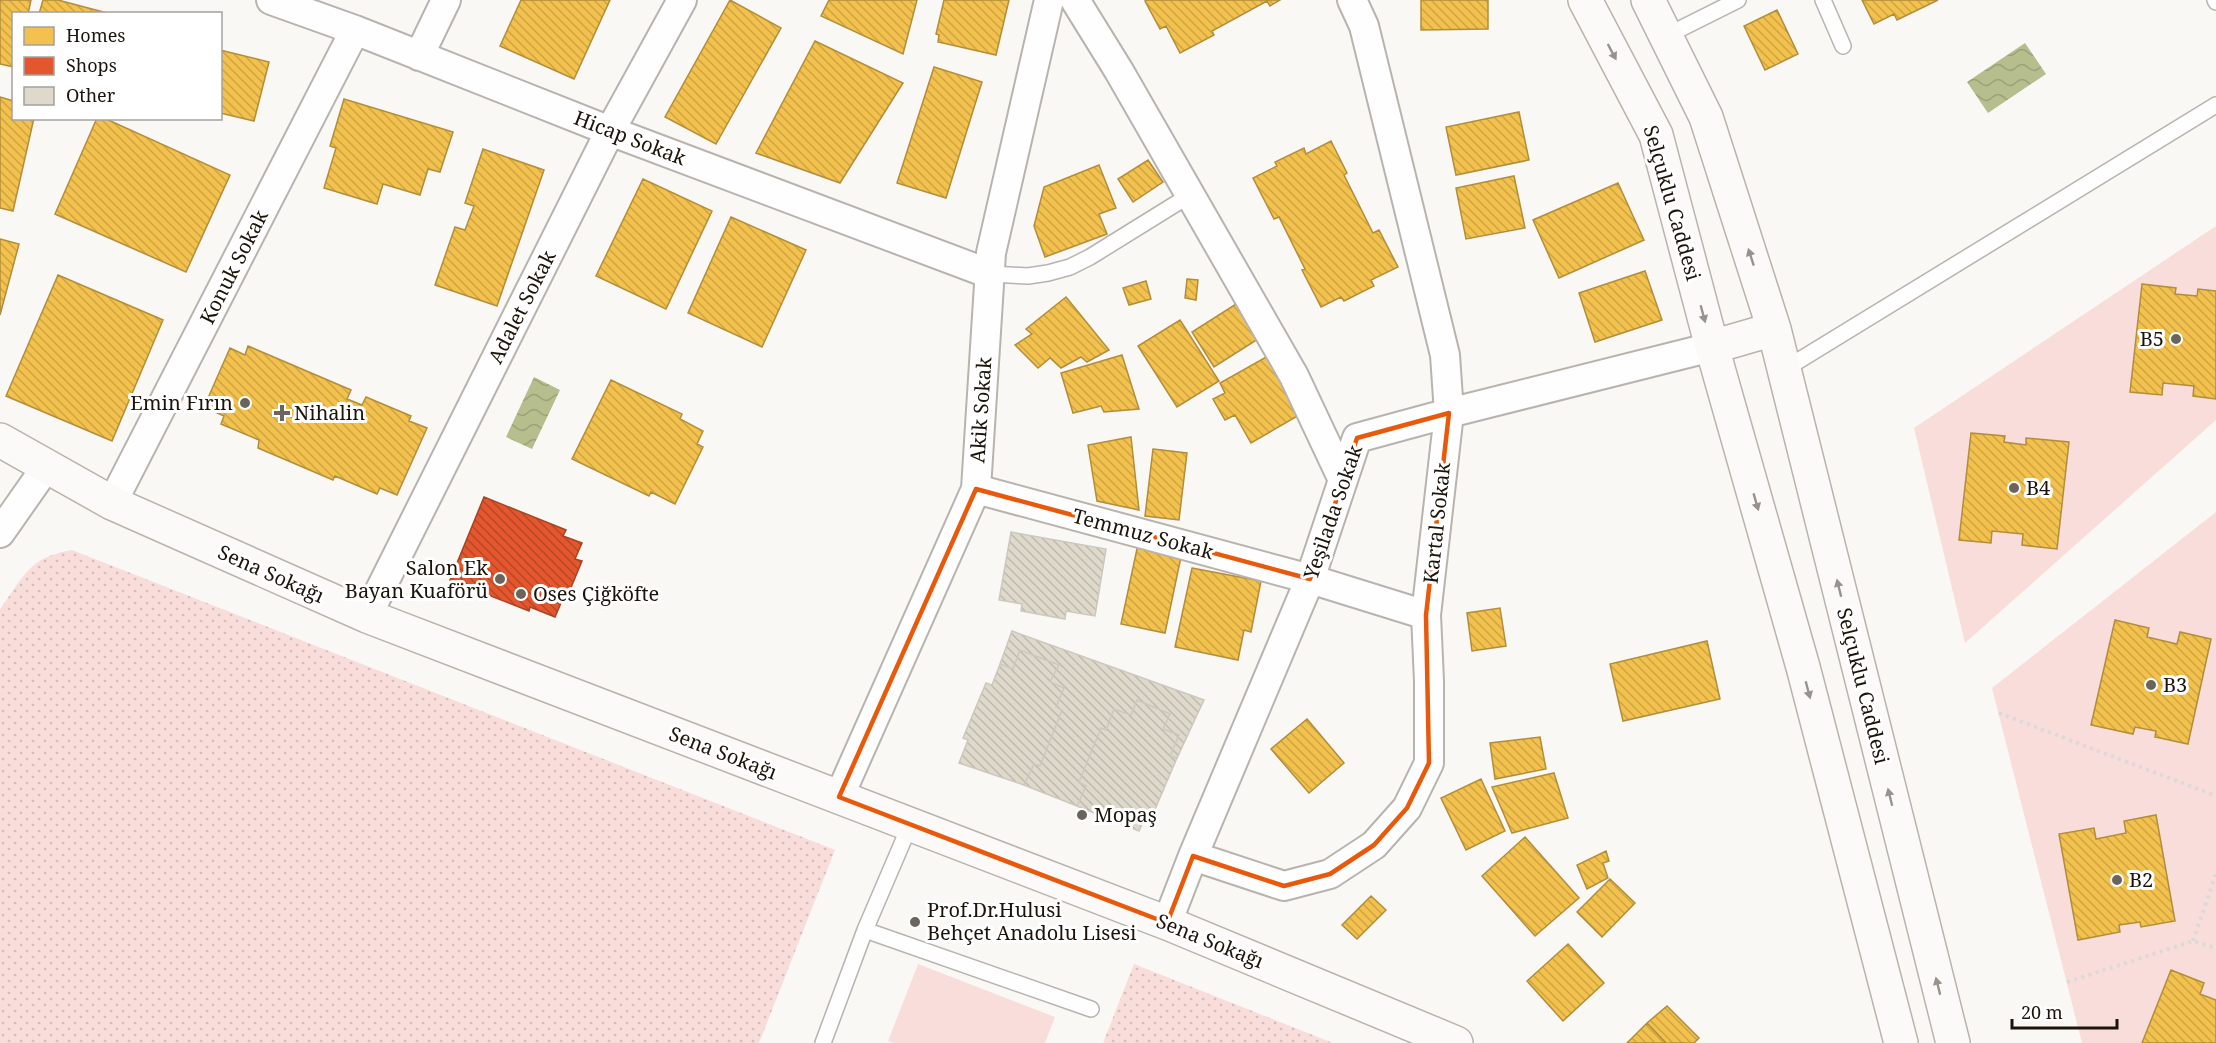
<svg xmlns="http://www.w3.org/2000/svg" width="2216" height="1043" viewBox="0 0 2216 1043" font-family="'Noto Serif',serif">
  <defs>
    <pattern id="grass-dots" width="8" height="8" patternUnits="userSpaceOnUse" patternTransform="scale(1.5)"><rect width="8" height="8" fill="#f9dddb"/><path d="M2 2h.1M6 6h.1" fill="none" stroke="#d5bdbb" stroke-width="1.8" stroke-linecap="round"/></pattern>
    <pattern id="water-waves" width="16" height="10" patternUnits="userSpaceOnUse" patternTransform="scale(1.5)"><rect width="16" height="10" fill="#b5be8c"/><path d="M0 5q4-4 8 0t8 0" fill="none" stroke="#9ba277"/></pattern>
    <pattern id="homes-back-hatch" width="6" height="6" patternUnits="userSpaceOnUse" patternTransform="scale(1.5)"><rect width="6" height="6" fill="#f2c14e"/><path d="M-1 5l2 2M0 0l6 6M5-1l2 2" fill="none" stroke="#cfa543"/></pattern>
    <pattern id="shops-back-hatch" width="6" height="6" patternUnits="userSpaceOnUse" patternTransform="scale(1.5)"><rect width="6" height="6" fill="#e4572e"/><path d="M-1 5l2 2M0 0l6 6M5-1l2 2" fill="none" stroke="#b84725"/></pattern>
    <pattern id="building-back-hatch" width="6" height="6" patternUnits="userSpaceOnUse" patternTransform="scale(1.5)"><rect width="6" height="6" fill="#ded9ca"/><path d="M-1 5l2 2M0 0l6 6M5-1l2 2" fill="none" stroke="#beb9ac"/></pattern>
  </defs>
  <rect width="100%" height="100%" fill="#faf8f5"/>
  <path fill="url(#grass-dots)" d="M72,550l763,300 -76,193h-759v-434c25,-33 27,-51 72,-59z
    M1134,964l199,79h-230z"/>
  <path fill="#f9dddb" d="M2216,226v194l-251,223 -51,-215z
    M2216,512v531h-134l-90,-355z
    M918,964l137,53 -10,26h-151l-6,-2z"/>
  <path fill="url(#water-waves)" d="M2025,43l21,31 -58,39 -21,-31z
    M534,377l26,13 -28,59 -26,-12z"/>
  <path fill="url(#homes-back-hatch)" stroke="#b28d3a" stroke-width="1.5" d="M0,0h31l-3,14h-14v53l-14,-3z
    M43,0h15l53,14h-72z
    M521,0h89l-36,79 -74,-33z
    M730,0l51,28 -65,116 -51,-27z
    M829,0h88l-14,54 -82,-38z
    M944,0h65l-13,55 -58,-13 1,-7 -3,-1z
    M1147,0h133l-10,6 -3,-5 -55,30 2,4 -34,18 -14,-27 -6,3 -15,-28z
    M1421,0h67v29l-67,1z
    M1862,0h76l-41,20 -3,-6 -20,10z
    M1777,10l21,44 -33,16 -21,-44z
    M815,41l88,42 -63,100 -84,-30z
    M220,50l49,12 -15,59 -34,-8z
    M934,67l48,15 -36,116 -49,-15z
    M0,97l14,4v17h20l-21,93 -13,-3z
    M344,99l109,33 -13,40 -12,-3 -8,26 -37,-11 -6,20 -53,-16 12,-40 -6,-2z
    M1519,112l10,48 -73,15 -10,-48z
    M97,118h7l126,57 -44,97 -131,-58z
    M1331,141l16,32 -3,2 29,58 6,-3 19,37 -27,13 3,6 -30,15 -3,-4 -20,10 -19,-37 3,-1 -26,-52 -5,2 -21,-41 24,-12 -2,-4 29,-14 2,6z
    M483,149l61,21 -47,136 -62,-21 20,-58 10,3 9,-24 -9,-3z
    M1148,160l15,22 -30,20 -15,-23z
    M1099,165l17,43 -17,6 8,20 -62,23 -11,-31 10,-39z
    M1514,176l11,52 -59,11 -10,-51z
    M643,179l69,32 -46,98 -70,-33z
    M1618,183l26,57 -85,38 -26,-58z
    M731,217l75,33 -44,97 -74,-34z
    M0,239l19,5 -19,71z
    M1645,271l17,49 -67,22 -16,-49z
    M58,275l105,45 -51,121 -106,-45z
    M1187,279l11,1 -2,20 -11,-2z
    M1146,281l5,18 -22,6 -6,-17z
    M2142,284l34,4 -1,6 22,2 1,-7 18,2v108l-23,-3 1,-10 -31,-3 -1,12 -32,-3z
    M1066,297l43,53 -22,12 -6,-5 -20,11 -11,-10 -12,10 -23,-23 17,-11 -6,-5z
    M1236,304l22,35 -44,28 -22,-35z
    M1180,320l39,61 -42,26 -39,-61z
    M248,346l103,44 -4,9 15,6 4,-8 45,19 -2,5 18,7 -30,67 -17,-7 -3,6 -42,-18 -2,4 -75,-32 1,-8 -38,-16 3,-8 -20,-9 26,-59 15,7z
    M1122,355l17,54 -35,3 -3,-6 -28,7 -12,-40z
    M1268,356l33,58 -50,29 -16,-28 -10,5 -12,-21 12,-6 -5,-10z
    M611,380l71,34 -2,5 23,12 -6,13 6,3 -28,57 -24,-12 -2,4 -77,-37z
    M1971,433l34,3 -1,6 22,3v-7l43,4 -12,107 -35,-4 1,-11 -31,-3 -1,12 -32,-3z
    M1131,437l8,73 -42,-9 -9,-56z
    M1153,449l34,4 -8,67 -34,-4z
    M1138,544l44,8 -17,81 -44,-9z
    M1192,568l69,13 -10,51 -7,-2 -6,30 -63,-13z
    M1500,608l6,38 -34,5 -5,-38z
    M2115,620l34,8 -2,9 30,7 3,-12 31,7 -23,105 -33,-7 1,-6 -21,-4 -2,7 -42,-9z
    M1707,641l13,58 -97,22 -13,-57z
    M1307,719l37,44 -35,30 -38,-44z
    M1540,737l6,32 -51,10 -5,-36z
    M1554,773l14,45 -56,15 -20,-46z
    M1481,779l24,52 -39,19 -25,-52z
    M2156,815l19,106 -34,6 -1,-5 -21,3 1,7 -42,8 -19,-106 35,-6 2,11 30,-6 -2,-12z
    M1525,837l54,61 -44,38 -53,-60z
    M1606,851l3,10 -6,2 5,15 -21,11 -10,-24z
    M1610,879l25,24 -33,34 -25,-25z
    M1371,896l15,14 -29,29 -15,-14z
    M1568,944l36,39 -41,38 -36,-40z
    M2171,970l33,13 -4,11 16,6v43h-74z
    M1667,1006l32,32 -5,5h-28l-19,-20z
    M1647,1023l19,20h-39z"/>
  <path fill="url(#shops-back-hatch)" stroke="#a84323" stroke-width="1.5" d="M484,497l82,33 -3,6 19,7 -7,16 7,2 -15,36 -3,-1 -9,21 -25,-10 -1,4 -79,-31z"/>
  <path fill="url(#building-back-hatch)" stroke="#cbc8c0" stroke-width="1.5" d="M1011,532l95,17 -11,67 -29,-5 -1,8 -44,-8 1,-7 -23,-4z
    M1012,631l192,69 -27,58 -7,-2 9,-21 -16,-6 7,-15 -33,-14 -6,15 -17,-6 -8,21 -5,-2 -22,54 7,4 -9,20 -53,-21 10,-21 6,2 22,-56 -6,-3 8,-19 -14,-6 9,-17 -39,-15 -7,19 -13,-5z
    M1020,650l39,15 -9,17 14,6 -8,19 6,3 -22,56 -6,-2 -10,21 -65,-22 9,-23 -5,-2 23,-55 6,2 8,-21 13,5z
    M1137,700l33,14 -7,15 16,6 -9,21 7,2 -24,56 -6,-2 -8,19 -62,-25 9,-20 -7,-4 22,-54 5,2 8,-21 17,6z"/>
  <g fill="none" stroke-linecap="round" stroke-linejoin="round">
    <g stroke="#b9b3ad" stroke-width="18">
      <path id="lane" d="M1823,0l20,46
        M2215,0l1,2
        M1666,36l72,-36
        M990,274l38,2 20,-3 22,-6 20,-10 100,-62
        M1785,369l431,-264
        M865,930l226,79
        M823,1043l42,-113 45,-105"/>
    </g>
    <g stroke="#b9b3ad" stroke-width="32">
      <path id="street" d="M271,0l84,30 255,101 380,143
        M1075,0l44,71 175,305 49,104
        M419,56l27,-56
        M976,489l334,90 116,36
        M112,503l243,-473
        M0,533l47,-67
        M367,616l243,-485 72,-131
        M839,797l137,-308 15,-236 58,-253
        M1193,856l91,30 46,-12 44,-29 33,-37 22,-45v-82l-3,-66 23,-202 -4,-58 -81,-329 -12,-26
        M1167,923l26,-67 117,-277 47,-141 92,-25 263,-66"/>
    </g>
    <g stroke="#b9b3ad" stroke-width="36">
      <path id="secondary" d="M1585,0l71,135 56,212 91,320 98,376
        M1648,0l58,117 68,212 179,714
        M1712,347l62,-18
        M0,440l112,63 255,113 800,307 289,120"/>
    </g>
    <path stroke="#dbdad9" stroke-width="4" stroke-dasharray="3 4.5" stroke-linecap="butt" d="M1999,713l217,83
      M2193,941l23,-67
      M2067,982l126,-41 23,7"/>
    <use href="#lane" stroke="#fefefe" stroke-width="15"/>
    <use href="#street" stroke="#fefefe" stroke-width="28"/>
    <use href="#secondary" stroke="#fcfaf8" stroke-width="33"/>
  </g>
  <defs><path id="oneway-solid" d="M-6-.8H1V-3.2L6.5 0L1 3.2V.8H-6Z" transform="scale(1.5)"/></defs>
  <g fill="#97928d">
    <use href="#oneway-solid" transform="translate(1612 52) rotate(62)"/>
    <use href="#oneway-solid" transform="translate(1751 257) rotate(-108)"/>
    <use href="#oneway-solid" transform="translate(1703 314) rotate(75)"/>
    <use href="#oneway-solid" transform="translate(1756 502) rotate(74)"/>
    <use href="#oneway-solid" transform="translate(1839 588) rotate(-104)"/>
    <use href="#oneway-solid" transform="translate(1808 690) rotate(75)"/>
    <use href="#oneway-solid" transform="translate(1890 797) rotate(-104)"/>
    <use href="#oneway-solid" transform="translate(1938 986) rotate(-104)"/>
  </g>
  <path fill="none" stroke="#e8590c" stroke-width="4.5" stroke-linejoin="round" d="M1449,413l-23,202 3,148 -22,45 -33,37 -44,29 -46,12 -91,-30 -26,67 -328,-126 137,-308 334,90 47,-141z"/>
  <g fill="#6a645c" stroke="#fff" stroke-width="2">
    <circle cx="2176" cy="339" r="6"/>
    <circle cx="245" cy="403" r="6"/>
    <path d="M279 404h6v6h6v6h-6v6h-6v-6h-6v-6h6z"/>
    <circle cx="2014" cy="488" r="6"/>
    <circle cx="500" cy="579" r="6"/>
    <circle cx="521" cy="594" r="6"/>
    <circle cx="2151" cy="685" r="6"/>
    <circle cx="1082" cy="815" r="6"/>
    <circle cx="2117" cy="880" r="6"/>
    <circle cx="915" cy="922" r="6"/>
  </g>
  <g text-anchor="middle" stroke-width="6" stroke-linejoin="round" paint-order="stroke">
    <g font-size="20" fill="#1c140a" stroke="#fff">
      <text transform="translate(630 138) rotate(21)" y="7">Hicap Sokak</text>
      <text transform="translate(1672 203) rotate(74)" y="7">Selçuklu Caddesi</text>
      <text transform="translate(234 267) rotate(-63)" y="7">Konuk Sokak</text>
      <text transform="translate(522 307) rotate(-63)" y="7">Adalet Sokak</text>
      <text transform="translate(981 410) rotate(-86)" y="7">Akik Sokak</text>
      <text transform="translate(1333 512) rotate(-71)" y="7">Yeşilada Sokak</text>
      <text transform="translate(1437 523) rotate(-84)" y="7">Kartal Sokak</text>
      <text transform="translate(1143 534) rotate(15)" y="7">Temmuz Sokak</text>
      <text transform="translate(271 574) rotate(24)" y="7">Sena Sokağı</text>
      <text transform="translate(1863 686) rotate(76)" y="7">Selçuklu Caddesi</text>
      <text transform="translate(723 753) rotate(21)" y="7">Sena Sokağı</text>
      <text transform="translate(1210 941) rotate(22)" y="7">Sena Sokağı</text>
    </g>
    <g font-size="20" fill="#1c140a" stroke="#fff" text-anchor="start">
      <text x="2164" y="346" text-anchor="end">B5</text>
      <text x="233" y="410" text-anchor="end">Emin Fırın</text>
      <text x="294" y="420">Nihalin</text>
      <text x="2026" y="495">B4</text>
      <text x="488" y="575" text-anchor="end">Salon Ek<tspan x="488" dy="23">Bayan Kuaförü</tspan></text>
      <text x="533" y="601">Oses Çiğköfte</text>
      <text x="2163" y="692">B3</text>
      <text x="1094" y="822">Mopaş</text>
      <text x="2129" y="887">B2</text>
      <text x="927" y="917">Prof.Dr.Hulusi<tspan x="927" dy="23">Behçet Anadolu Lisesi</tspan></text>
    </g>
  </g>
  <rect x="12" y="12" width="210" height="108" fill="#ffffff" stroke="#a4a19d" stroke-width="1.5"/>
  <rect x="24" y="27" width="30" height="18" fill="#f2c14e" stroke="#a4a19d" stroke-width="1.5"/>
  <text x="66" y="42" font-size="18" fill="#1c140a">Homes</text>
  <rect x="24" y="57" width="30" height="18" fill="#e4572e" stroke="#a4a19d" stroke-width="1.5"/>
  <text x="66" y="72" font-size="18" fill="#1c140a">Shops</text>
  <rect x="24" y="87" width="30" height="18" fill="#ded9ca" stroke="#a4a19d" stroke-width="1.5"/>
  <text x="66" y="102" font-size="18" fill="#1c140a">Other</text>
  <path d="M2012 1019v9h105v-9" fill="none" stroke="#1c140a" stroke-width="3"/>
  <text x="2021" y="1019" font-size="18" fill="#1c140a" stroke="#ffffff" stroke-width="4.5" paint-order="stroke">20 m</text>
</svg>
